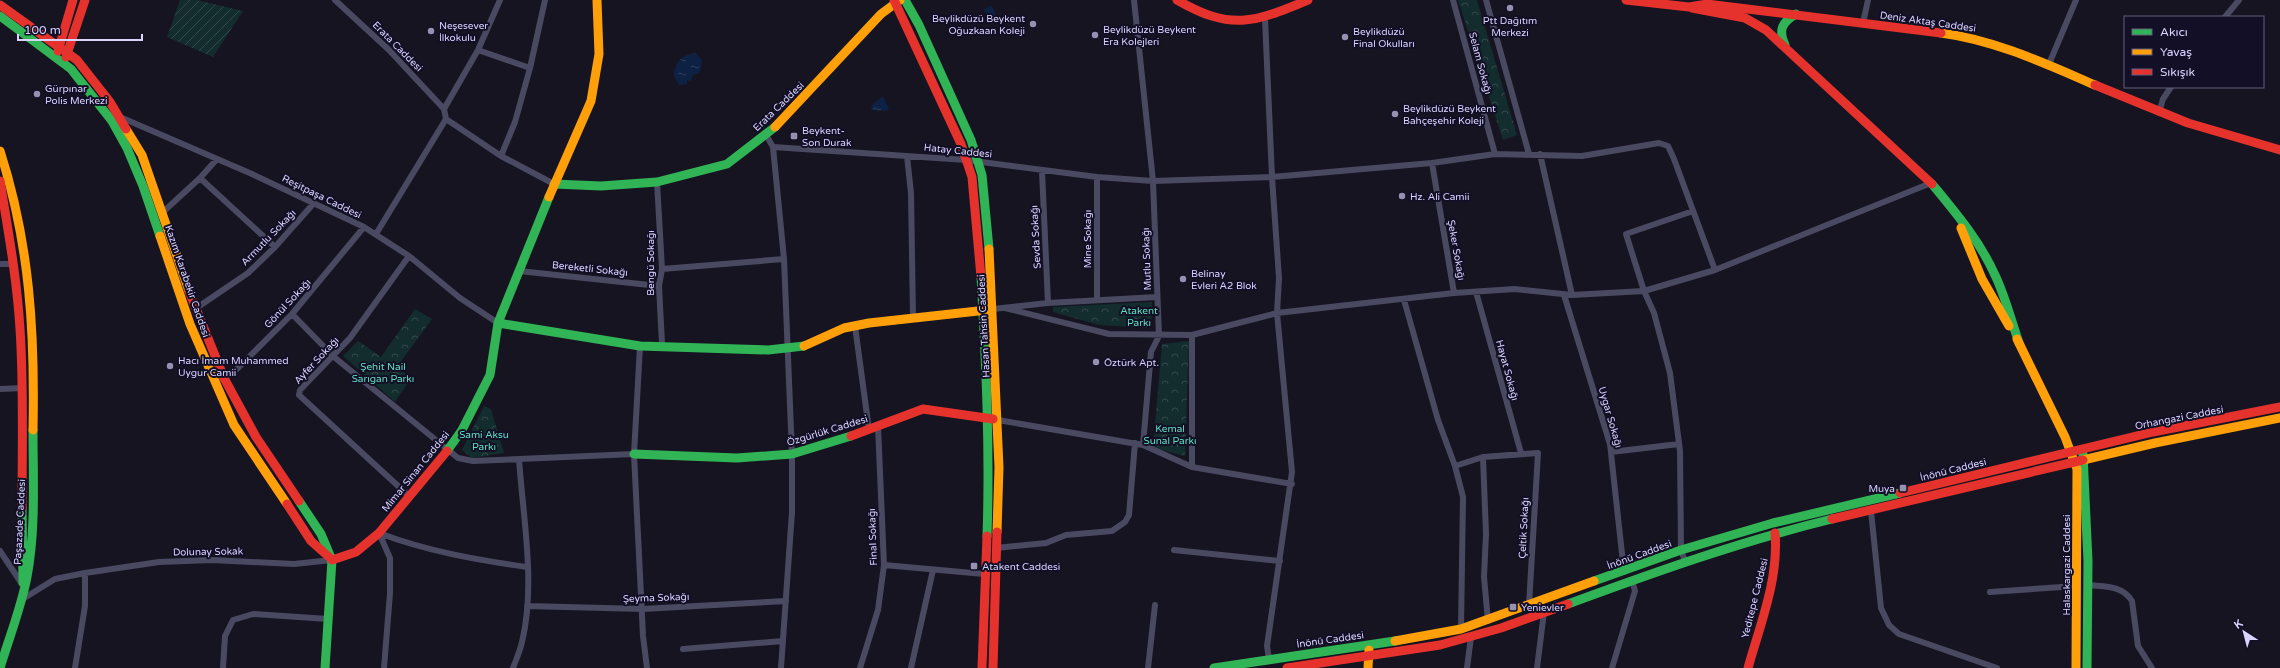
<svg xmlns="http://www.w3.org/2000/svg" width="2280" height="668" viewBox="0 0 2280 668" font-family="'Varela Round',sans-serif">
  <defs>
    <pattern id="park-crowns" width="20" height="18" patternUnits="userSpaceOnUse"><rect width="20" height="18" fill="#132c2d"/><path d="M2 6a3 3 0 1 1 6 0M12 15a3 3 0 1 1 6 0" fill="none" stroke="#354a4c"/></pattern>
    <pattern id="garden-furrows" width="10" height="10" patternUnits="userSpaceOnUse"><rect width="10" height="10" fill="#132c2d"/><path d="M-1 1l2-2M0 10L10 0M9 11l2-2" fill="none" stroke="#354a4c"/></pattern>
    <pattern id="water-ripples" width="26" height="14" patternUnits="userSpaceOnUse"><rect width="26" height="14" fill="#0d2144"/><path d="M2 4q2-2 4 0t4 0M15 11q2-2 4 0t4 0" fill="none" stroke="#304060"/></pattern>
  </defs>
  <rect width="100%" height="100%" fill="#161421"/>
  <path fill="url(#park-crowns)" d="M1458,0h19l40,135 -14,5z
    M1152,302l-1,26 -52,-3 -46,-13v-5z
    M415,309l17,10 -35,48 14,11 -16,24 -52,-46 15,-15 23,16z
    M1189,341l-4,115 -32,-8 9,-104z
    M484,406l7,3 13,44 -32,5 -10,-8z"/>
  <path fill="url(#garden-furrows)" d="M180,0h17l46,11 -30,46 -46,-20z"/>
  <path fill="url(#water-ripples)" d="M992,6l6,14 -8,4 -6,-15z
    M695,53l7,7 -2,12 -8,4 -1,5 -4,-1v4l-8,1 -5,-9c0,-13 9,-22 21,-23z
    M883,96l6,13 -3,2 -14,-1 -1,-4z"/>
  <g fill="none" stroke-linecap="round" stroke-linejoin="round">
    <path stroke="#4a4962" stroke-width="6" d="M335,0l54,50 55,59
      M1134,0l19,181 6,155
      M1453,0l42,154
      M1486,0l43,154
      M2225,17l14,-17
      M1265,19l7,158 7,101 -2,35 15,159 -25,174 2,13
      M1863,23l5,-23
      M478,50l52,18 15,-68
      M2049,64l27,-64
      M2159,113l4,-14 8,-12
      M120,117l132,57 112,53 45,29 51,42 38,25
      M446,119l55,37 53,28
      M766,135l7,12 193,13 131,17 56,4 119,-4 160,-14 63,-9 87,2 77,-13 9,3 6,13 41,111
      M773,147l11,112 8,195v58l-11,156
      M1540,154l32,141
      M501,156l14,-34 15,-54
      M907,156l4,37 2,124
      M1432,163l22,130
      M1042,171l6,132
      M1097,177v123
      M200,178l75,69
      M657,182l5,87 -3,17 3,58
      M163,212l37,-34 17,-19
      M376,234l70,-115 -2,-10 34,-59 22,-50
      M409,256l-59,82 -50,52 -1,5 110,101
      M0,264h14
      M662,269l122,-10
      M519,271l140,15
      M1476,292l45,161
      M1564,295l46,149 14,128
      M1404,300l34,120 17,46 28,-9 55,-4 -9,152
      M1005,308l104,26 83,1 85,-22 177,-20 61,-4 57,6 72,-4 71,-21 216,-87
      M195,309l53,-36 27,-26 39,-44
      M993,309l55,-6 109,-6
      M292,314l42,43 124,101 15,3 161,-7
      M855,326l14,104
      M640,346l-6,108 9,182 4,32
      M222,379l15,-10 55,-55 72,-87
      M0,389l23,-1
      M998,420l145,25 49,22 100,17
      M1143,445l8,-93 8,-16
      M1611,452l68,-8
      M1483,457l3,77 -2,43 4,44
      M1455,466l8,31 -2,132
      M1192,467v-132
      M1871,511l10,97 8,17 10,9 98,34
      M379,533c47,18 98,27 148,34
      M379,533l11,25v35l-6,75
      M996,548l50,-5 20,-8 46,-4 13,-9 4,-7 6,-72
      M1174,550l106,11
      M0,551l22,33
      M1685,561l-4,-11 -1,-99 -10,-78 -16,-60 -10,-22 -18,-57 67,-23
      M884,565l100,9
      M85,573l74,-11 53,-2 82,4 38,-4
      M2088,585c17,2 34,0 44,16l6,45 14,22
      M1990,592l87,-6
      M21,600l34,-21 30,-6v33l-10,62
      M527,606l116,3 143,-8
      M683,649l100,-8
      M223,668l2,-32 8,-16 20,-6 75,5
      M513,668c3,-8 7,-17 9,-26 14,-58 1,-124 -3,-183
      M860,668l18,-58 6,-45 -6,-139
      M911,668l22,-98
      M1148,668l7,-63
      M1467,668l4,-31
      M1537,668l7,-56
      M1612,668l23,-77 -3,-11"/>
    <path stroke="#30b455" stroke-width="9" d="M905,0l14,25 52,115 11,35 7,74
      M0,16l71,53 41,52 15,27 16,38 17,50
      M1785,45c-7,-15 -3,-23 11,-31
      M554,184l47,2 56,-4 70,-18 48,-37
      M1932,184c23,28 47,56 62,89 11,22 17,47 25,70
      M981,277c5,87 9,172 6,259
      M498,323l142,23 128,4 36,-4
      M447,451l15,-21 28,-55 8,-52 51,-126
      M634,454l103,4 55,-4 59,-18
      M2083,454l5,107 -1,107
      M299,501l22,33 11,26 -7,108
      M22,508l1,75
      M1594,581l87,-31 92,-27 127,-30
      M1568,604c87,-32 174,-63 264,-85
      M0,668c9,-30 21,-60 27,-91 9,-48 6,-98 6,-147
      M1214,668l181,-27"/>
    <path stroke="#ff9f0a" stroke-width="9" d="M1941,33c54,7 105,31 154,52
      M775,127l106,-113 19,-14
      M126,129l16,26 47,136
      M0,151c30,93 35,182 33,279
      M549,197l42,-96 8,-47 -2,-54
      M1961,228l21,51 27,47
      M160,236l30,88 44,101 53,79
      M989,249l10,218 -2,65
      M2017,339l48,98 12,32 -1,199
      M804,346l40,-18 25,-5 118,-13
      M2083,460l72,-17 125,-25
      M1395,641l66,-12 133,-48
      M1368,668l1,-18"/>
    <path stroke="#e5322d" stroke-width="9" d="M894,0l67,144 11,33 9,100
      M1177,0c54,31 76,23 131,0
      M1626,0l63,7 18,-3 234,29
      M0,5l77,55 33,42 16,27
      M1692,8l53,10 21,12 166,154
      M58,51l15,-51
      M66,57l19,-57
      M2095,85l93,38 92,27
      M0,181c8,49 17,98 20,148 4,60 2,119 2,179
      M189,291l35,87 32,59 43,64
      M851,436l72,-27 70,10
      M1900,493l253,-61 127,-25
      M287,504l24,37 18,16
      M1832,519l251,-59
      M332,560l24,-8 23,-19 68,-82
      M982,668l5,-132
      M993,668l4,-136
      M1287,668l153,-23 61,-17 67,-24
      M1748,668c12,-43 31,-89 27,-135"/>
  </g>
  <g fill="#9591b1" stroke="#130f26" stroke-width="1.5">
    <circle cx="1510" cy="8" r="4"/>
    <circle cx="1033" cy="24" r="4"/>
    <circle cx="431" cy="31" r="4"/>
    <circle cx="1095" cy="35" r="4"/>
    <circle cx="1345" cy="37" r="4"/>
    <circle cx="37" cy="94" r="4"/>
    <circle cx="1395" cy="114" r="4"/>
    <rect x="790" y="132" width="8" height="8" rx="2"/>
    <circle cx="1402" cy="196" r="4"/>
    <circle cx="1183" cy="279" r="4"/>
    <circle cx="1096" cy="362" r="4"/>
    <circle cx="170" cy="366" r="4"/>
    <rect x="1899" y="484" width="8" height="8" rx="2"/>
    <rect x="970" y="562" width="8" height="8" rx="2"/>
    <rect x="1509" y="603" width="8" height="8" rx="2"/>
  </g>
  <g text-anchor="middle" stroke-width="4" stroke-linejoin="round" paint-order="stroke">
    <g font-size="10" fill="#d9d4ff" stroke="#130f26" text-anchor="start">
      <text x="1025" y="22" text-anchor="end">Beylikdüzü Beykent<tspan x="1025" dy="12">Oğuzkaan Koleji</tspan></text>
      <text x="1510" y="24" text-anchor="middle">Ptt Dağıtım<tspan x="1510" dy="12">Merkezi</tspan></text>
      <text x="439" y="29">Neşesever<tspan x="439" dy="12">İlkokulu</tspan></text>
      <text x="1103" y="33">Beylikdüzü Beykent<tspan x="1103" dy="12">Era Kolejleri</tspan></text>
      <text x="1353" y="35">Beylikdüzü<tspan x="1353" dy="12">Final Okulları</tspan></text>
      <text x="45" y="92">Gürpınar<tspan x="45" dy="12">Polis Merkezi</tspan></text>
      <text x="1403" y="112">Beylikdüzü Beykent<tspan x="1403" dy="12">Bahçeşehir Koleji</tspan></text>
      <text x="802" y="134">Beykent-<tspan x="802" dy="12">Son Durak</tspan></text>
      <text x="1410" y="200">Hz. Ali Camii</text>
      <text x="1191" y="277">Belinay<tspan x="1191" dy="12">Evleri A2 Blok</tspan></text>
      <text x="178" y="364">Hacı İmam Muhammed<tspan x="178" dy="12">Uygur Camii</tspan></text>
      <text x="1104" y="366">Öztürk Apt.</text>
      <text x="1895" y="492" text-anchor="end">Muya</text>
      <text x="982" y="570">Atakent Caddesi</text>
      <text x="1521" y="611">Yenievler</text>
    </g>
    <g font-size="10" fill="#d9d4ff" stroke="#130f26">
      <text transform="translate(1928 21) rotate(8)" y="4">Deniz Aktaş Caddesi</text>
      <text transform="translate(398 46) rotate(45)" y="4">Erata Caddesi</text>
      <text transform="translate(1481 63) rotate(75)" y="4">Selam Sokağı</text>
      <text transform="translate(778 106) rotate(-44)" y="4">Erata Caddesi</text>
      <text transform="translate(958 150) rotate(6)" y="4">Hatay Caddesi</text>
      <text transform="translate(322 196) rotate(26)" y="4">Reşitpaşa Caddesi</text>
      <text transform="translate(268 237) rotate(-46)" y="4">Armutlu Sokağı</text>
      <text transform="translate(1035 237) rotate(-93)" y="4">Sevda Sokağı</text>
      <text transform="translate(1087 239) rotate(-90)" y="4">Mine Sokağı</text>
      <text transform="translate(1457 250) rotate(80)" y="4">Şeker Sokağı</text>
      <text transform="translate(1146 259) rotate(-92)" y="4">Mutlu Sokağı</text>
      <text transform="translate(650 263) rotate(-90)" y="4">Bengü Sokağı</text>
      <text transform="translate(590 268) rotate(6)" y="4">Bereketli Sokağı</text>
      <text transform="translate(188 281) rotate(71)" y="4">Kazım Karabekir Caddesi</text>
      <text transform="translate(287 303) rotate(-47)" y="4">Gönül Sokağı</text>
      <text transform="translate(983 326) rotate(-93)" y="4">Hasan Tahsin Caddesi</text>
      <text transform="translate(316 360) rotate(-47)" y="4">Ayfer Sokağı</text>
      <text transform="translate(1508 370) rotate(75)" y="4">Hayat Sokağı</text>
      <text transform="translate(1611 417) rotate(74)" y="4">Uygar Sokağı</text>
      <text transform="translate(2179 417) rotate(-11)" y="4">Orhangazi Caddesi</text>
      <text transform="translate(827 430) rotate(-17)" y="4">Özgürlük Caddesi</text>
      <text transform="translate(1953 469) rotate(-14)" y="4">İnönü Caddesi</text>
      <text transform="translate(415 471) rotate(-51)" y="4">Mimar Sinan Caddesi</text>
      <text transform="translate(19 522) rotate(-87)" y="4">Paşazade Caddesi</text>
      <text transform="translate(1523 528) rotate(-87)" y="4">Çeltik Sokağı</text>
      <text transform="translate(872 537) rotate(-92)" y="4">Final Sokağı</text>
      <text transform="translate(208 551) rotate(-1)" y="4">Dolunay Sokak</text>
      <text transform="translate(1639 554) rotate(-20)" y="4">İnönü Caddesi</text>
      <text transform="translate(2066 565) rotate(-90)" y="4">Halaskargazi Caddesi</text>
      <text transform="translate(656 597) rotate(-2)" y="4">Şeyma Sokağı</text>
      <text transform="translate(1754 598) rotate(-76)" y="4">Yeditepe Caddesi</text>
      <text transform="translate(1330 639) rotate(-8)" y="4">İnönü Caddesi</text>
    </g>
    <g font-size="10" fill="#5fe0c0" stroke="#130f26">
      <text x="1139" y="314">Atakent<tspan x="1139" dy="12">Parkı</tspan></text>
      <text x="383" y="370">Şehit Nail<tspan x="383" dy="12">Sarıgan Parkı</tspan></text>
      <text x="1170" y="432">Kemal<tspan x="1170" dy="12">Sunal Parkı</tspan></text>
      <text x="484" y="438">Sami Aksu<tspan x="484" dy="12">Parkı</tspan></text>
    </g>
  </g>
  <rect x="2124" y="16" width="140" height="72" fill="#130f26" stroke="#625e7d"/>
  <rect x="2132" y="29" width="20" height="6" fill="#30b455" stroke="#625e7d"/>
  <text x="2160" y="36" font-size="12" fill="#d9d4ff">Akıcı</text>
  <rect x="2132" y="49" width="20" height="6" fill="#ff9f0a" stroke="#625e7d"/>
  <text x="2160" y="56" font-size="12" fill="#d9d4ff">Yavaş</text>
  <rect x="2132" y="69" width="20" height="6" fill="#e5322d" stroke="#625e7d"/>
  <text x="2160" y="76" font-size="12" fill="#d9d4ff">Sıkışık</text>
  <g transform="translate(2244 632) rotate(324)" stroke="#130f26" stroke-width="3" paint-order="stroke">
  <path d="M0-3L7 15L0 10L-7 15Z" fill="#d9d4ff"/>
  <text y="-6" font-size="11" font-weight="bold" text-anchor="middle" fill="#d9d4ff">K</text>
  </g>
  <path d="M18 34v6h124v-6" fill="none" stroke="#d9d4ff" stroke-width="2"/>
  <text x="24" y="34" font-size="12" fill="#d9d4ff" stroke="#130f26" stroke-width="3" paint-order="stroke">100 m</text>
</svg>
